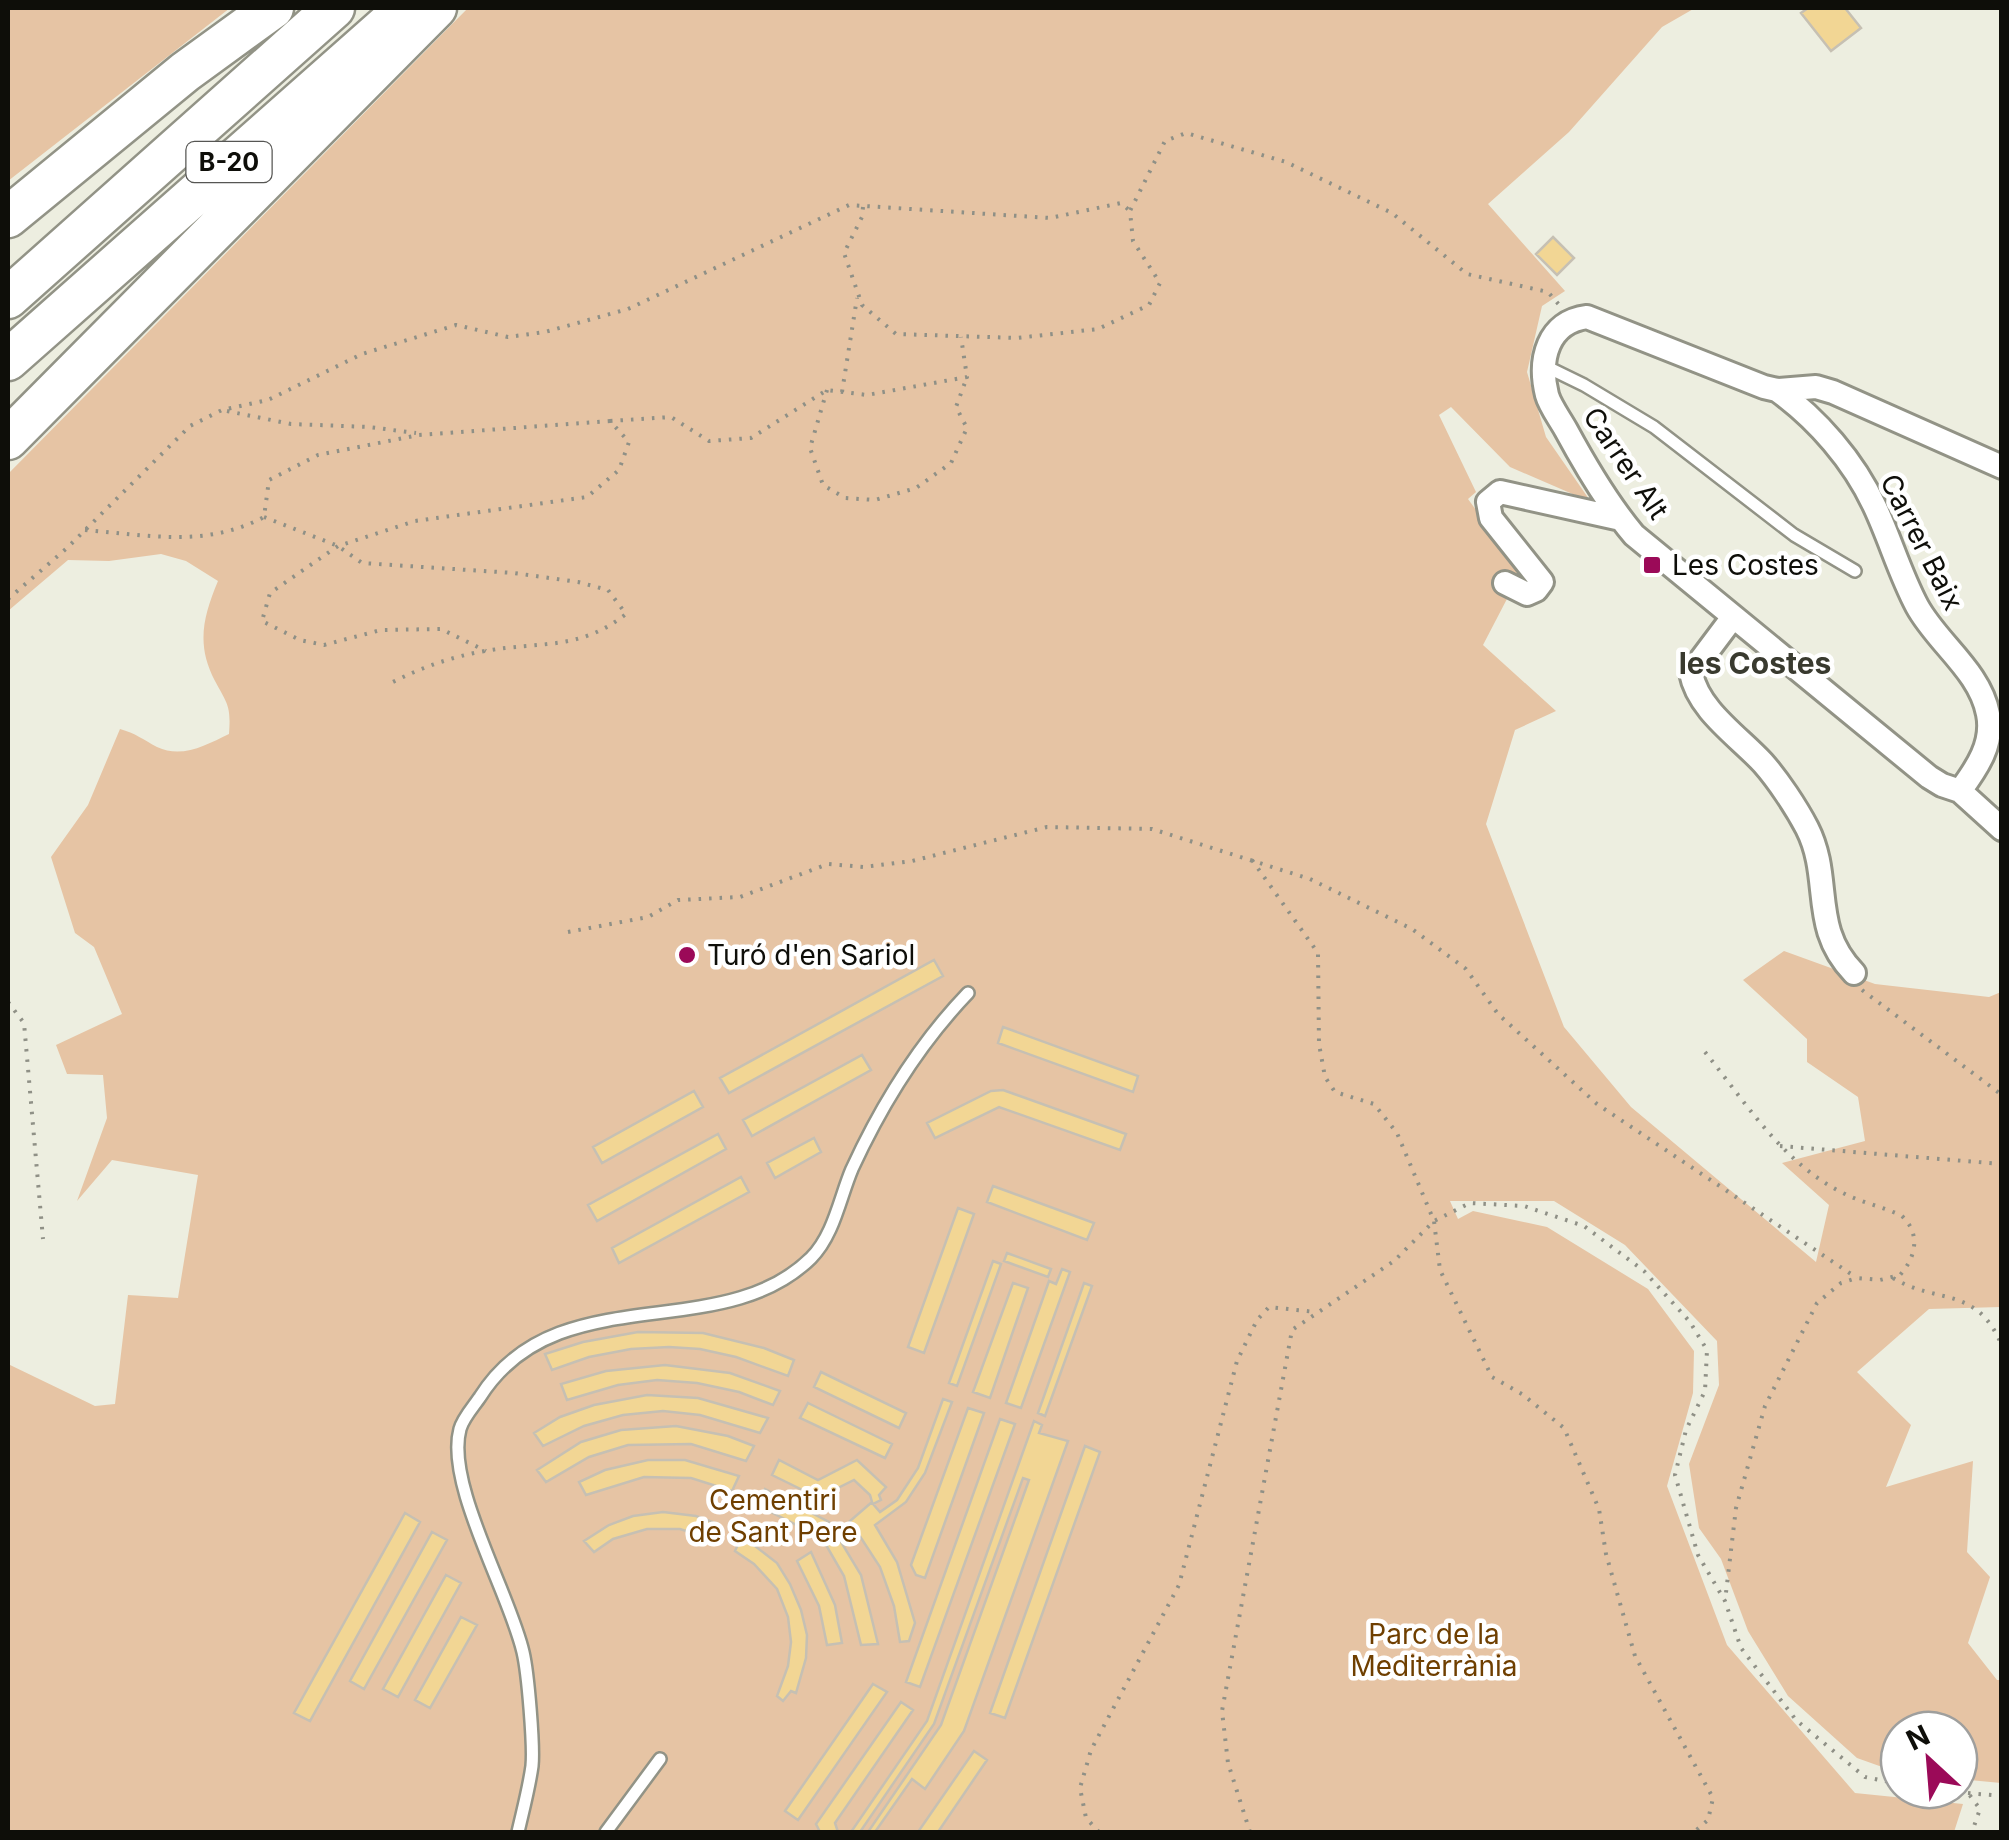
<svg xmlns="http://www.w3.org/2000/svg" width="2009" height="1840" viewBox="0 0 2009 1840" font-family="Inter,sans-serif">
  <rect width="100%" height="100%" fill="#edeee0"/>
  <path fill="#e6c4a4" d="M8,8h222l-222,173z
    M468,8h1227l-33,19 -93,105 -81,72 77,87 -23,15 -15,66 19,65 45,65 -81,-35 -59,-60 -12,8 37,77 -8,7 53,73 -38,73 73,66 -41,19 -29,94 78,203 67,80 185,155 13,-57 -47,-42 83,-22 -7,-44 -51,-35v-23l-64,-59 41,-29 91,33 114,13 12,-5v315l-72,2 -72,63 54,53 -25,62 87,-26 -6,91 23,25 -22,66 29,37h4v103l-42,-4v-49h-60v43l-42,-15 -69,-62 -40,-65 -27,-72 -22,-31 -10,-64 30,-79 -2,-44 -92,-96 -71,-44h-104l8,18 15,-8 74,16 101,62 46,62 -1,42 -26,93 60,159 128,148 108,11 -9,28h-1946v-468l87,42 20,-2 13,-109 50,3 20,-123 -86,-15 -35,41 30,-83 -4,-43 -36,-1 -11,-29 66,-31 -28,-67 -19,-14 -24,-76 37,-52 32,-76c15,4 24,11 37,18 25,12 49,-2 72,-13 2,-28 -1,-29 -14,-53 -19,-36 -12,-64 3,-100l-32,-20 -25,-7 -52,7 -41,-1 -60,51v-137z"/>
  <path fill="#f2d694" stroke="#c6c0b3" stroke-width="2.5" d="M1808,8h37l16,20 -30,23 -30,-38z
    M1553,237l21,21 -17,17 -21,-21z
    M934,960l9,16 -214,117 -9,-15z
    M1003,1027l135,49 -5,16 -135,-49z
    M862,1055l9,15 -119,66 -9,-16z
    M1003,1090l123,44 -6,16 -121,-43 -64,31 -8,-15 64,-32z
    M694,1091l9,16 -101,56 -9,-16z
    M718,1134l8,15 -129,72 -9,-16z
    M814,1138l7,14 -46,26 -8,-15z
    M741,1177l8,15 -130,71 -7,-15z
    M993,1186l101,37 -7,17 -100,-38z
    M958,1208l16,6 -50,139 -16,-6z
    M1007,1253l44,16 -3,8 -44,-16z
    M993,1261l8,3 -44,122 -8,-3z
    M1062,1269l8,3 -49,136 -15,-5 43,-122 7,3z
    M1013,1283l15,5 -38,110 -17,-6z
    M1084,1283l8,3 -47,130 -7,-3z
    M638,1332l65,1 61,15 30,12 -6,16 -52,-19 -36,-8 -31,-2 -38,2 -42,8 -37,13 -7,-16 38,-12z
    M665,1365l65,8 50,18 -7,14 -34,-13 -42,-9 -40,-3 -39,5 -51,15 -6,-16 45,-13z
    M821,1372l85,41 -7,15 -85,-41z
    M647,1395l51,3 70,20 -8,15 -60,-18 -37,-4 -40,4 -39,11 -41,20 -9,-13 26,-16 34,-12z
    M943,1399l9,3 -27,71 -19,29 -31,23 22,37 18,61 -6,18 -9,1 -6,-36 -14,-39 -30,-46 22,-19 -2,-7 -16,-15 -24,12 -7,8 -51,-25 7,-15 39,20 39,-20 29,27 -7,8 2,5 -8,4 7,8 17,-12 21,-32z
    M808,1403l84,41 -7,14 -85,-40z
    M968,1408l16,5 -59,165 -9,-3 -5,-10z
    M1000,1419l15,5 -95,263 -14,-5z
    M1034,1421l8,4 -3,8 29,8 -104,290 -39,58 -13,-10 -37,53h-7l73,-107 88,-245 -6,-2 -89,246 -74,108h-9l76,-111z
    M676,1426l52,10 26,10 -8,15 -55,-17 -63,1 -39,12 -43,25 -9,-12 44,-28 40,-12z
    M1085,1446l15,6 -95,266 -15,-5z
    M648,1460h37l54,16 -7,15 -41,-13 -47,-1 -58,18 -7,-13 26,-12z
    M765,1489l64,33 32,53 17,69 -17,1 -17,-69 -22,-38 -65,-33z
    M663,1512l33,4 19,7 -7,15 -28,-9h-33l-34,10 -19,13 -10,-11 25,-16 24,-9z
    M405,1513l15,9 -110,199 -16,-8z
    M432,1532l15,8 -83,149 -14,-8z
    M742,1536l35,27 13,21 11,26 6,25 -1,23 -10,35 -5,-2 -8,10 -6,-5 11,-30 3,-24 -3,-25 -11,-28 -23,-25 -19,-13z
    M811,1552l24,53 7,38 -15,2 -8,-39 -22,-45z
    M446,1575l15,8 -63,114 -15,-8z
    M461,1617l16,8 -47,83 -15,-8z
    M873,1684l14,8 -89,128 -13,-9z
    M901,1702l12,8 -78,113 3,9h-18l-4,-8z
    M974,1751l13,9 -49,72h-20z"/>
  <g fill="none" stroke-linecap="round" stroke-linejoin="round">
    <g stroke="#929386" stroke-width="16">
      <path id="service" d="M1545,366l39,19 70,42 140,108 61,36
        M518,1832c5,-22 11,-44 14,-66 2,-20 -4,-93 -9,-114 -13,-58 -78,-168 -63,-223 3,-11 14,-23 20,-32 77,-122 241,-50 331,-139 23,-23 29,-61 41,-89 29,-63 68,-126 116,-176
        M606,1832l54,-73"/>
    </g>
    <g stroke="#929386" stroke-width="28">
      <path id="minor" d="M1777,390c40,29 77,71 98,117 15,32 25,67 42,99 20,37 63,65 71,108 6,29 -11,54 -28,77
        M2002,467l-169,-75 -17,-5 -39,3 -13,-3 -177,-70c-39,5 -49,42 -40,78 3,11 13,24 19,35 20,37 41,73 68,105l295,242 13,8 18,6 42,38
        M1505,583l22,11 9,-4 6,-8 -51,-64 -3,-16 12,-10 121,27
        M1733,617l-42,56c7,37 47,63 72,90 15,17 33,44 44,65 26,51 2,99 47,145"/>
    </g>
    <g stroke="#929386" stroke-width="45">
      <path id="motorway" d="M8,217l177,-145 88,-64
        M8,298l326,-290
        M8,360l398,-352
        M8,439l428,-431"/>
    </g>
    <path stroke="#8f9086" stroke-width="4" stroke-dasharray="2.5 8" stroke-linecap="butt" d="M863,207l-1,10 -18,36 18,52 34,29 121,4 81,-9 51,-24 11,-22 -27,-42 -3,-30 35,-70 21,-8 100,29 106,51 75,61 81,18 13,15
      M827,390l-17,58 13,37 22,13 30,2 41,-12 35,-25 16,-35 -11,-21 11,-30
      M842,392l15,-94
      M227,411l64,13 78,3 47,6
      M610,421l61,-4 38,24 42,-3 76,-48 40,5 100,-18 -6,-40
      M264,517l74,29 24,17 152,10 64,9 30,8 18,24c-47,37 -85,27 -141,37 -35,6 -65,17 -96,33
      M85,530c63,5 121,18 179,-13l5,-37 49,-25 101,-20 191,-14 19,21 -10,28 -32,27 -172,24 -77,25 -68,47 -8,28 38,19 24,5 57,-15 60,-1 45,22
      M8,599l59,-51 123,-122 32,-16 46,-10 94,-46 94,-29 52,12 37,-5 83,-23 221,-104 201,13 71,-15 9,8
      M1252,860l66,93 1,91 6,33 10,15 39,12 23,29 37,88 6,49 52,107 30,17 42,34 35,81 7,45 29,102 78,142 -5,22 -14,12
      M568,932l80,-15 30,-17 62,-3 88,-33 36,3 48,-6 135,-34 105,2 158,50 102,50 54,40 32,45 99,90 260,174
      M1862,990l140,105
      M8,1002l16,21 19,216
      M1705,1052c41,51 79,113 140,142 18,9 39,13 57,22 19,18 14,41 -2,59l-20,5 -23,-2 -16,5 -24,20 -52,103 -29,102 -11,93
      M1780,1146l222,18
      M1893,1278c45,27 84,7 109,68
      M1929,1790l39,3 12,16 -8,23
      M1968,1793l34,3
      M1099,1832l-13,-14 -6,-30 11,-38 88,-165 58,-224 20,-41 12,-13 46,5
      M1250,1832l-22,-69 -6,-52 70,-381 102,-69 40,-40 36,-18 54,3 60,20 60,45 46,51 17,28 -2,41 -19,39 -11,45 23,80 27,46 16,47 55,72 69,57 34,7"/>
    <use href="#service" stroke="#fff" stroke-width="11"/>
    <use href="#minor" stroke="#fff" stroke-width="22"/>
    <use href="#motorway" stroke="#fff" stroke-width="40"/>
  </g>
  <g fill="#9b0a58" stroke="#fff" stroke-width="4">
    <rect x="1642" y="555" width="20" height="20" rx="5"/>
    <circle cx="687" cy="955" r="10"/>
  </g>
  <g text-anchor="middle" stroke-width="9" stroke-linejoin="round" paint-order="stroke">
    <rect fill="#fff" stroke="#565653" stroke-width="2.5" x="186.5" y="142" width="85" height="40" rx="8"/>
    <g font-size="25" font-weight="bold" fill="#0e0e09">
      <text x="229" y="171">B-20</text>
    </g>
    <g font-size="28" fill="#0e0e09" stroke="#fff">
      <text transform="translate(1626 463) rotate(56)" y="10">Carrer Alt</text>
      <text transform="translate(1922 542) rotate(63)" y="10">Carrer Baix</text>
    </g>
    <g font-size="28" fill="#0e0e09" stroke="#fff" text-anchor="start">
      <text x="1672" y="575">Les Costes</text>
      <text x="707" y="965">Turó d'en Sariol</text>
    </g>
    <g font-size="28" fill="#6f3f00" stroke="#fff">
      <text x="773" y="1510">Cementiri<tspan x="773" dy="32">de Sant Pere</tspan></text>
      <text x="1434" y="1644">Parc de la<tspan x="1434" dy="32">Mediterrània</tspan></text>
    </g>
    <g font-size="30" font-weight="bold" fill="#393a2f" stroke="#fff">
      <text x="1755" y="674">les Costes</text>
    </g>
  </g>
  <rect width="2009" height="1840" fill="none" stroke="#0e0e09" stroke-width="20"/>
  <g transform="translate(1929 1760) rotate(334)"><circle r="48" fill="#ffffff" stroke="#9f9f9d" stroke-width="2.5"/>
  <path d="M0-8L18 38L0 25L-18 38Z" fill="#9b0a58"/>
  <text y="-15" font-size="28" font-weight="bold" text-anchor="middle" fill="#0e0e09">N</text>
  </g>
</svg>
